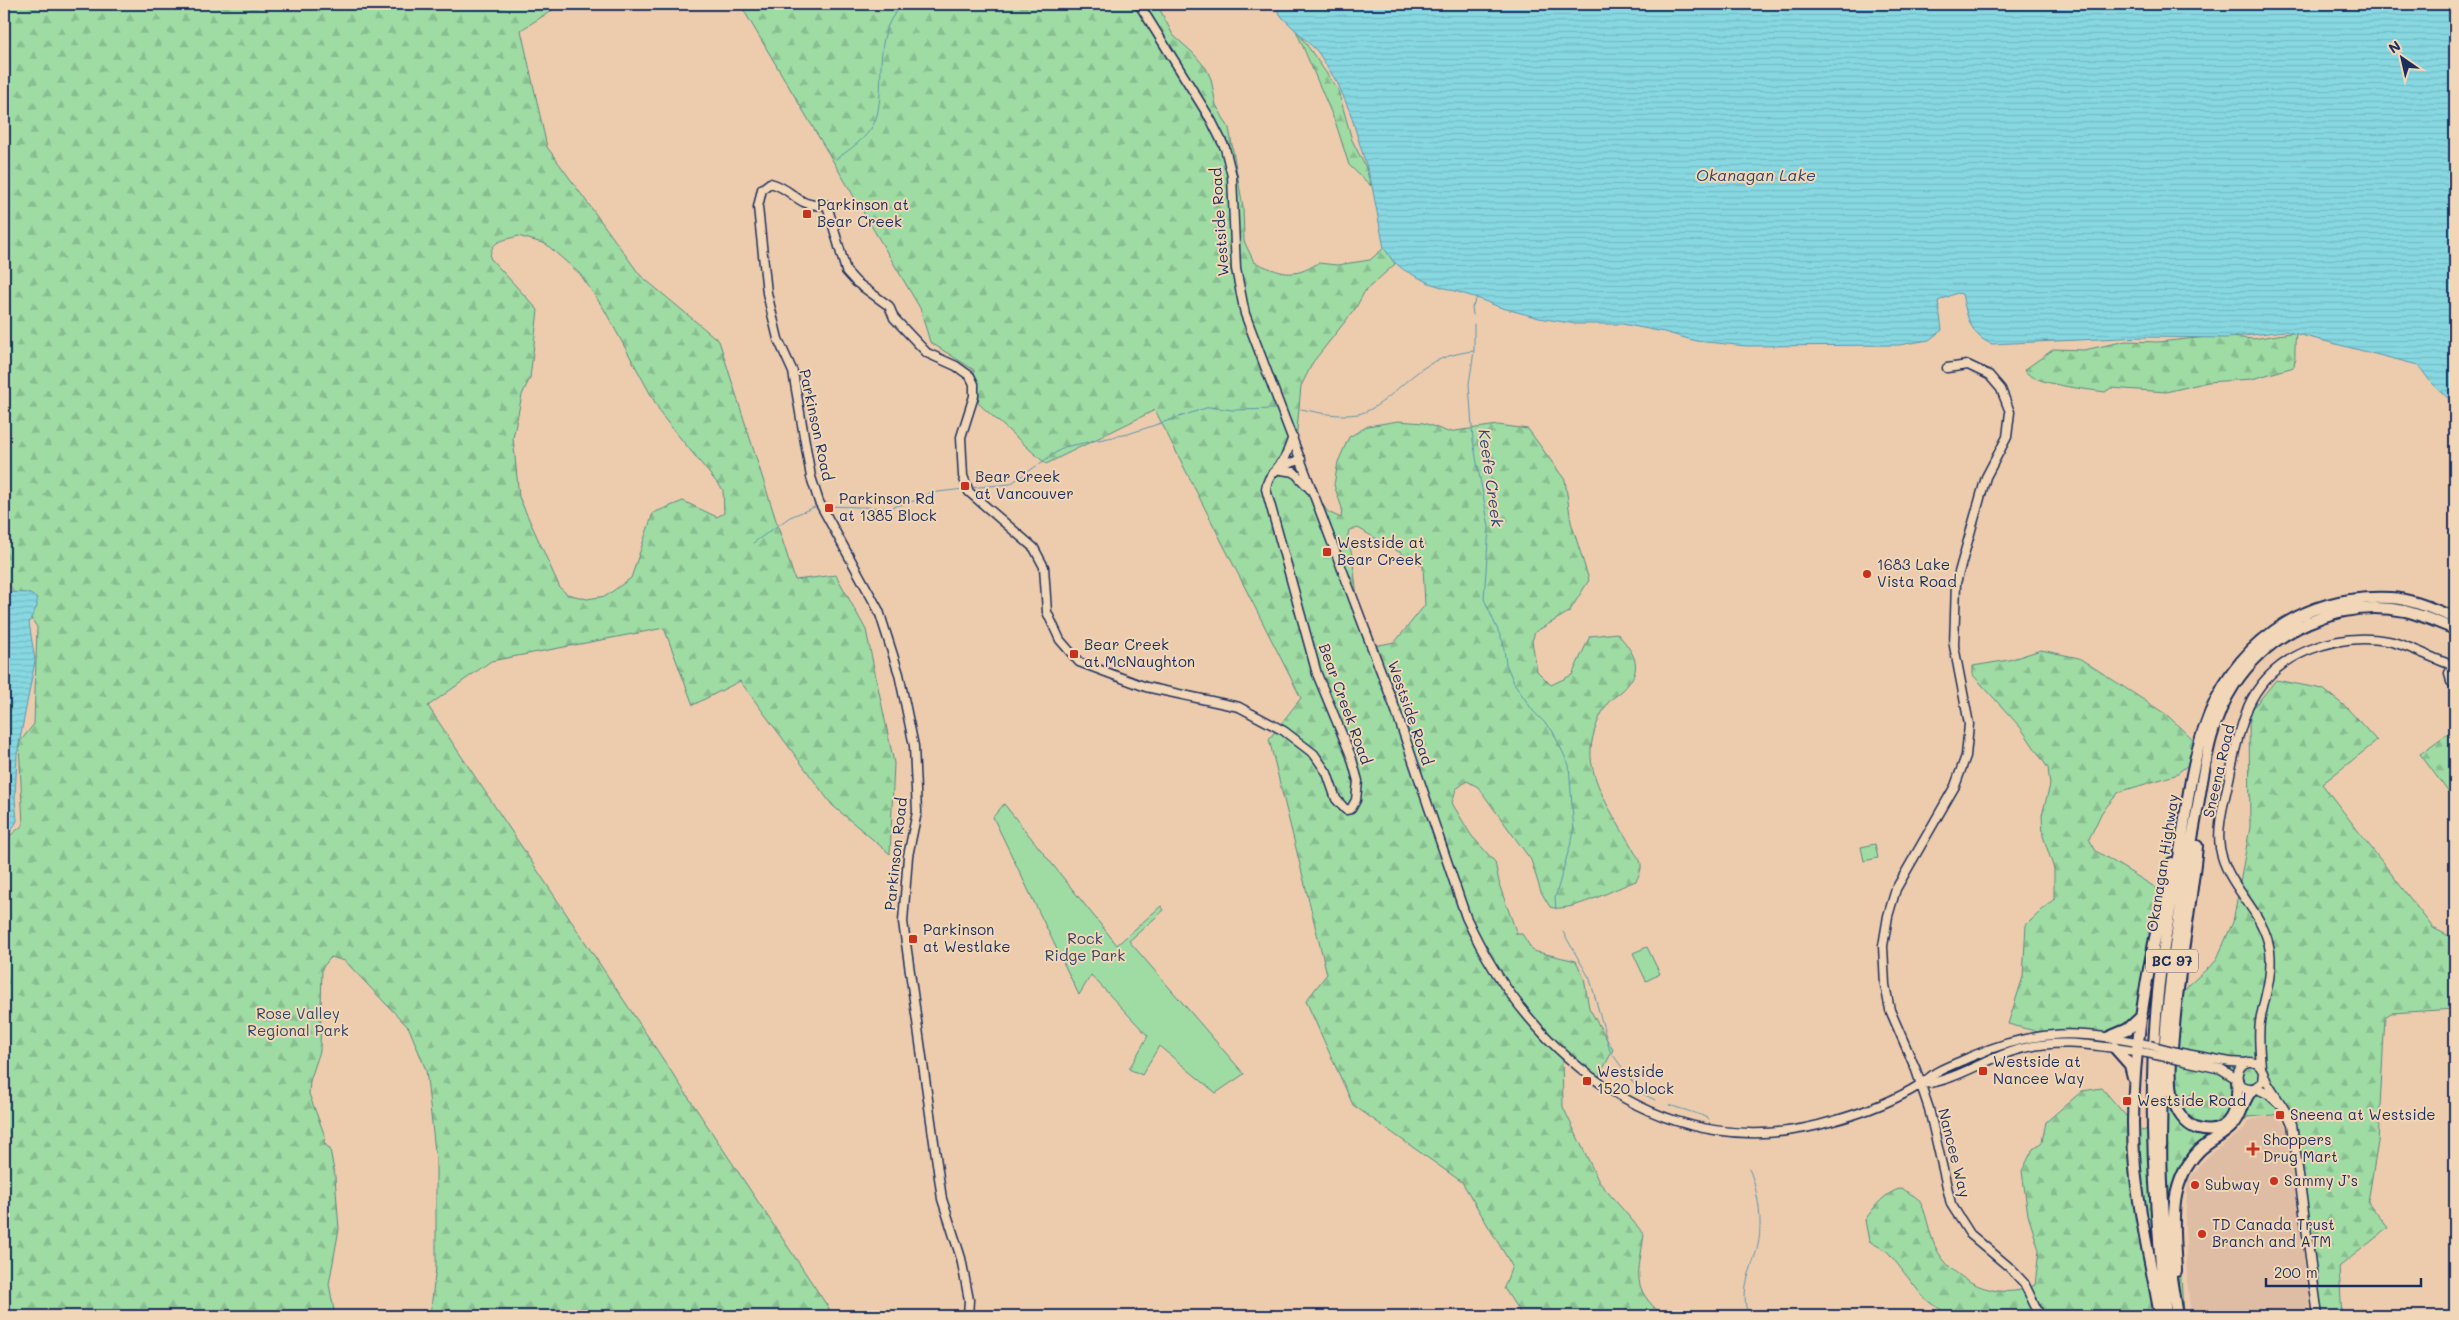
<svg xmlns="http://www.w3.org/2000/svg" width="2459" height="1320" viewBox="0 0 2459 1320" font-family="Mali,sans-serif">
  <defs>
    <pattern id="forest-firs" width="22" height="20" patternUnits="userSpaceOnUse" patternTransform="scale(1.25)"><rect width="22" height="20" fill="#9edca4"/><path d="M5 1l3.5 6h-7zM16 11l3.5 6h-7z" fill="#88bd90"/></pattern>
    <pattern id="water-rules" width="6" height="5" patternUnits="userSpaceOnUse" patternTransform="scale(1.25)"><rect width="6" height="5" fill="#87d8e1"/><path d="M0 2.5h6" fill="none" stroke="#74bac3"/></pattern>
  </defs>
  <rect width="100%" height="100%" fill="#edccae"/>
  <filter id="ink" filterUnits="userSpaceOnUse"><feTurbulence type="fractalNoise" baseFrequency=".02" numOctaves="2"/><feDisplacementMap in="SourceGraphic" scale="10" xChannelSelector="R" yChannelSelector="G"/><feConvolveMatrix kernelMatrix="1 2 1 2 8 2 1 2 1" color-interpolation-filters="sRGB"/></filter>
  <g filter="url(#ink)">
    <path fill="#dfbda4" d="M2277,1115l9,12 4,12 21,177h-120l-4,-36 -2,-58 3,-41 20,-25 34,-25 8,-11z"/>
    <path fill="#9edca4" stroke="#5c8681" d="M1004,804l113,141 44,-39 3,4 -35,31 115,133 -28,19 -57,-47 -17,29 -13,-6 19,-33 -57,-61 -12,20 -86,-178z
      M1875,844l3,14 -14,3 -3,-14z
      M1647,947l13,27 -14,7 -13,-28z"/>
    <path fill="url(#forest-firs)" stroke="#5c8681" fill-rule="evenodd" d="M4,4h558l-41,26 26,117 93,128 79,66 76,239 41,-5 30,55 28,133 -4,91 -58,-49 -92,-124 -47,24 -29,-77 -173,33 -63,45 406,610h-404l6,-49v-107l-10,-90 -17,-42 -64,-67 -14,-4 -9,11 -2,83 -10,30 -1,13 16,42 -1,7 6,6 5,28 4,52 -10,55 6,32h-331v-469l2,-8 17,-14 -4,-82 15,-19 3,-97 -33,-49zM518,236l28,8 34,30 24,35 59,108 60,73 1,23 -7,4 -34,-16 -30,12 -22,65 -25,18 -19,3 -20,-5 -7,-6 -41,-91 -6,-59 9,-43 8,-17 8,-68 -48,-52c1,-18 12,-17 28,-22z
      M740,4h417l16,31 19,17 14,16 5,11 5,26 13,23 14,79 1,34 10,21c27,11 38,18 64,1l19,2 33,-5 15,-13 10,17 -30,27 -10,18 -42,53 -12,24 -6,66 5,22 28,38 13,6 1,-10 -8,-23 4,-23 11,-25 19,-11 30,-5 26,2 24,9 50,-7 30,4 37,51 6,42 18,58 -20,32 -34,20 -3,9 5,30 14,14 21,-10 18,-39 27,-3c17,20 29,35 5,58 -4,4 -11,7 -14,12 -9,12 -16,31 -17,46 -3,33 29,76 44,104 9,11 7,16 1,28 -20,7 -67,33 -86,26l-9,-15 -10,-32 -53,-73 -11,-6 -11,8 -4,14 19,32 24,27 5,25 17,47h5l11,17 43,10 8,17 5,30 24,42 -17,32 -34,-29 1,54 36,75 45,52c-5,41 -15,53 20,82h-142l-18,-28 8,-22 -50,-84 -109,-77 -47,-104 21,-27 -58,-235 32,-41 -146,-288 -109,54 -67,-60 -5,-34 -44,-28 -10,-34zM1358,528l65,38 2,39 -30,37 -21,4 -13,-16 -9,-76 -5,-15 2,-9z
      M1295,28l43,62 14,50 14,28 5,18 -22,-21 -13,-41z
      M2296,332c-2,13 0,22 -2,35l-42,12 -44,3 -42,10 -55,-4 -6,4c-18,-3 -71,-7 -81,-22l30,-21 30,1 42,-9 32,1 59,-6 36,3z
      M2041,650l38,8 88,57 32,31 -2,12 -22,17 -56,17 -17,20 -13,27 7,12 88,54 -22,106 -41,24 -41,8 -72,-19 15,-47 3,-52 28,-26v-30l-11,-33 -1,-21 8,-30 -2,-17 -27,-40 -48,-53v-9l36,-6z
      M2276,680l47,9 24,19 30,33 -55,43 111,144 22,11v70l-64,4 -6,4 -7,125 -10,60 20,26 -49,39 3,49h-21l-32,-189 -5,-13 -35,3 -46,36 -16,23 -9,30 5,110h-236l-4,-5 -19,-13 -36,-46 -19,-11 -4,-21c10,-14 19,-27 37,-32 4,4 12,7 16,11 8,9 11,35 17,47 16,35 64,57 100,39l4,-35 -11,-35 -6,-44 11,-22 9,-7 4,-20 36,-31 20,-3 36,42 6,1 7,-6 21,-115 17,-25 27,-24 17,-39 17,-95 -1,-114z
      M2455,728v73l-35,-47z"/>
    <path fill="url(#water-rules)" stroke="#5c94ad" d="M1273,4h1182v401l-25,-24 -12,-16 -133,-34 -58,7 -85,-1 -150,7c-22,-8 -25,-28 -30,-50l-5,-1 -19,8 4,29 -13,10 -30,5 -152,1 -51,-5 -32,-9 -42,-8h-46l-37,-6 -40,-11 -22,-9 -48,-15 -25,-13 -11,-9 -9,-13 -13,-67 -21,-69 -12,-28 -20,-32 -36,-35z
      M4,585l4,7 20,1 9,5v8l-8,16 6,39 -18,94 -2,44 2,22 -13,21z"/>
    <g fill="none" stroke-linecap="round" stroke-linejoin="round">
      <path stroke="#5c94ad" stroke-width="1" d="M836,159c16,-11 36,-24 41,-44 9,-35 -6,-88 28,-111
        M1473,315l-1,-8 5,-9
        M1474,324v27l-5,33 4,57 16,86 -5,72 19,43 3,22 8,19 19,28 19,19 17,35 5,67 -19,66 1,11
        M1301,409c19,4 37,8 57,5 20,-4 40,-27 56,-39 18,-15 36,-21 59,-24
        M970,488l40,-4 54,-37 64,-13 81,-27 24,3 44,-1
        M826,506l63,2 25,-7 15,-8 35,-4
        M753,543l37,-26 27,-11
        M1563,932l27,47 20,72 22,30 11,13 12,6
        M1669,1105l32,10 8,4
        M1748,1316c-8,-29 2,-41 9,-67 7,-25 1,-58 -8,-81"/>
      <g stroke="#1b2f5e" stroke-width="11">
        <path id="secondary" d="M1139,4l72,116 14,28 7,28 4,93 9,45 151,397 70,206c65,143 204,254 367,204 29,-8 63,-21 88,-37 6,-4 11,-9 16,-12 11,-6 23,-10 33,-15 67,-29 111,-27 180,-12
          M1947,368l21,-3 21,10 12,14 9,23 -3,25 -21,40 -30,106 -2,63 15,78 -3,32 -11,30 -59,103 -8,27 -5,30 2,39 5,25 26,60 13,39 22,95 19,30 39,33 15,16 16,33
          M1277,468l8,-10 8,-21
          M1281,470l13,2 17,18
          M2455,665l-6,8 2,9 4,3
          M2181,1053l49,9 16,1
          M2180,1060l41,9 16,10
          M2261,1067c-1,-15 -3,-30 -1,-45 4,-23 13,-47 10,-71 -6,-41 -43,-63 -50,-103 -4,-25 7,-55 11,-79 4,-20 10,-43 17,-62 23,-53 87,-75 140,-66 20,4 41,16 61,23h6
          M2263,1073l-1,9 -9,7 -12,-3c-9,-11 1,-30 16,-22 7,4 7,14 11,20 8,14 18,25 24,40l26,192
          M1923,1084c30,-3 58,-22 87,-32 46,-16 89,-6 137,1
          M2255,1088l13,6 10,9
          M968,1316l1,-16 -8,-42 -19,-59 -39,-277 5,-66 9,-44 -3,-66 -15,-72 -20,-63 -60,-109 -8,-25 -18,-105 -15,-33 -11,-46 -9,-86 4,-18 8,-6c25,6 25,25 57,22l19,66 10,11 33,24 5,12 33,35 29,13 14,10 4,8v12l-13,41 2,39 6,16 65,56 10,19 3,45 13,28 19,22 67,25 93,20 45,24 30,23 13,19 9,26 10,11 5,-1 5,-9 2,-19 -7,-25 -34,-82 -51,-185c3,-21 17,-22 35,-30"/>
      </g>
      <g stroke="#1b2f5e" stroke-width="14">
        <path id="highway" d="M2197,846c-6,60 -18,120 -23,180 -2,24 -6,49 -1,72 3,13 12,27 25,31 34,9 41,-24 39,-49
          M2109,1037l19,-8 14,-13
          M2114,1047l16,18 3,12
          M2176,1271c-2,-43 -10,-86 23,-120 10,-10 24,-15 34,-26 10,-10 9,-26 20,-36
          M2159,1310c-8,-47 -20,-94 -24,-142 -9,-97 14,-211 37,-305
          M2166,1316c-11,-107 -19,-215 -8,-323 4,-43 13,-87 20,-130 8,-44 11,-92 26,-134 28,-83 97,-135 186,-131 23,1 45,12 65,20
          M2177,1316c-5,-32 -11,-65 -13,-98 -10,-133 7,-265 31,-396 9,-47 12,-96 39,-137 36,-55 105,-87 171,-74 17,4 34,12 50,18"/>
      </g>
      <use href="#secondary" stroke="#f1d6b8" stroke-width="8"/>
      <use href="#highway" stroke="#f1d6b8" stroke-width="10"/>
      <g stroke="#1b2f5e" stroke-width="11" stroke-linecap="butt">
        <path id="secondary-bridge" d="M2150,1045l31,8
          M2147,1053l33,7"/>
      </g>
      <use href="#secondary-bridge" stroke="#f1d6b8" stroke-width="8"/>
    </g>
  </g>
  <g fill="#c8321e" stroke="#f1d6b8" stroke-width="2">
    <rect x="802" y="209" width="10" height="10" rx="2.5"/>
    <rect x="960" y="481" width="10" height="10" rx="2.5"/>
    <rect x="824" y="503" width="10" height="10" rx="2.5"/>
    <rect x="1322" y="547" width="10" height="10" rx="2.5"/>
    <circle cx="1867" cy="574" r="5"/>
    <rect x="1069" y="649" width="10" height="10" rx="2.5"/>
    <rect x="908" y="934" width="10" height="10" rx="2.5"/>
    <rect x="1978" y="1066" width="10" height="10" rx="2.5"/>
    <rect x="1582" y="1076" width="10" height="10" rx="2.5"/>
    <rect x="2122" y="1096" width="10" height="10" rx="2.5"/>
    <rect x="2275" y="1110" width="10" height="10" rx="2.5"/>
    <path d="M2250.5 1141.5h5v5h5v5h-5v5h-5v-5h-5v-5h5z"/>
    <circle cx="2274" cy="1181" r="5"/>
    <circle cx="2195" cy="1185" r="5"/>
    <circle cx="2202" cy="1234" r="5"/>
  </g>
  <g text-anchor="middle" stroke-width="4" stroke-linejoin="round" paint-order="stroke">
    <rect fill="#f1d6b8" stroke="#5b6179" stroke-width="1" x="2146" y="949.5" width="52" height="23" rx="4"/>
    <g font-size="14" font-weight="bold" fill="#1b2f5e">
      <text x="2172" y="966">BC 97</text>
    </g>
    <g font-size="15" fill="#1b2f5e" stroke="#f1d6b8" text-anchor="start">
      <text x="817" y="210">Parkinson at<tspan x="817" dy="17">Bear Creek</tspan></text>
      <text x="975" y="482">Bear Creek<tspan x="975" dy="17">at Vancouver</tspan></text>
      <text x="839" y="504">Parkinson Rd<tspan x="839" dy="17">at 1385 Block</tspan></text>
      <text x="1337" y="548">Westside at<tspan x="1337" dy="17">Bear Creek</tspan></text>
      <text x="1877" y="570">1683 Lake<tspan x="1877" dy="17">Vista Road</tspan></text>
      <text x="1084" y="650">Bear Creek<tspan x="1084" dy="17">at McNaughton</tspan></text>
      <text x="923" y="935">Parkinson<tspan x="923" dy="17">at Westlake</tspan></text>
      <text x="1993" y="1067">Westside at<tspan x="1993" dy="17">Nancee Way</tspan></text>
      <text x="1597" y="1077">Westside<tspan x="1597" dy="17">1520 block</tspan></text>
      <text x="2137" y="1106">Westside Road</text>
      <text x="2290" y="1120">Sneena at Westside</text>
      <text x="2263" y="1145">Shoppers<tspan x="2263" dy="17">Drug Mart</tspan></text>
      <text x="2284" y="1186">Sammy J’s</text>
      <text x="2205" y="1190">Subway</text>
      <text x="2212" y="1230">TD Canada Trust<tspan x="2212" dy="17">Branch and ATM</tspan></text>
    </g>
    <g font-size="15" fill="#1b2f5e" stroke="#f1d6b8">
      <text transform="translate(1220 222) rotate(-94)" y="5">Westside Road</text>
      <text transform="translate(816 425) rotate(78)" y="5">Parkinson Road</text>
      <text transform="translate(1345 704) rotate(70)" y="5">Bear Creek Road</text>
      <text transform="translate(1410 713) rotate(71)" y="5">Westside Road</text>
      <text transform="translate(2219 771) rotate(-77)" y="5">Sneena Road</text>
      <text transform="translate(896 854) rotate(-84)" y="5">Parkinson Road</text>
      <text transform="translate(2163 863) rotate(-81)" y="5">Okanagan Highway</text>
      <text transform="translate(1954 1153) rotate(76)" y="5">Nancee Way</text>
    </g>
    <g font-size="15" fill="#2f4968" stroke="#f1d6b8">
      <text x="1085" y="944">Rock<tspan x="1085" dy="17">Ridge Park</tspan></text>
      <text x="298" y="1019">Rose Valley<tspan x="298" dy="17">Regional Park</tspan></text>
    </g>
    <g font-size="16" font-style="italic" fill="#2b4872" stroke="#f1d6b8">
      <text x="1756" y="181">Okanagan Lake</text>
      <text transform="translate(1491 478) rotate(82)" y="6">Keefe Creek</text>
    </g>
  </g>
  <rect width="2459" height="1320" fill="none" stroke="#f1d6b8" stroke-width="20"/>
  <rect x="10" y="10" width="2439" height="1300" fill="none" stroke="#1b2f5e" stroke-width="2" filter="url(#ink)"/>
  <g transform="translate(2402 58) rotate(326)" stroke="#f1d6b8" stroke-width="4" paint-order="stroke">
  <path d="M0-4L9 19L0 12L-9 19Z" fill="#1b2f5e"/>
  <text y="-8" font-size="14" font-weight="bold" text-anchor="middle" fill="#1b2f5e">N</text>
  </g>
  <path d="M2266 1278v8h155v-8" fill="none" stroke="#1b2f5e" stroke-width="2.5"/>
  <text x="2274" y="1278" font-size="15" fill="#1b2f5e" stroke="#f1d6b8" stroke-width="4" paint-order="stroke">200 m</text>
</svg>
